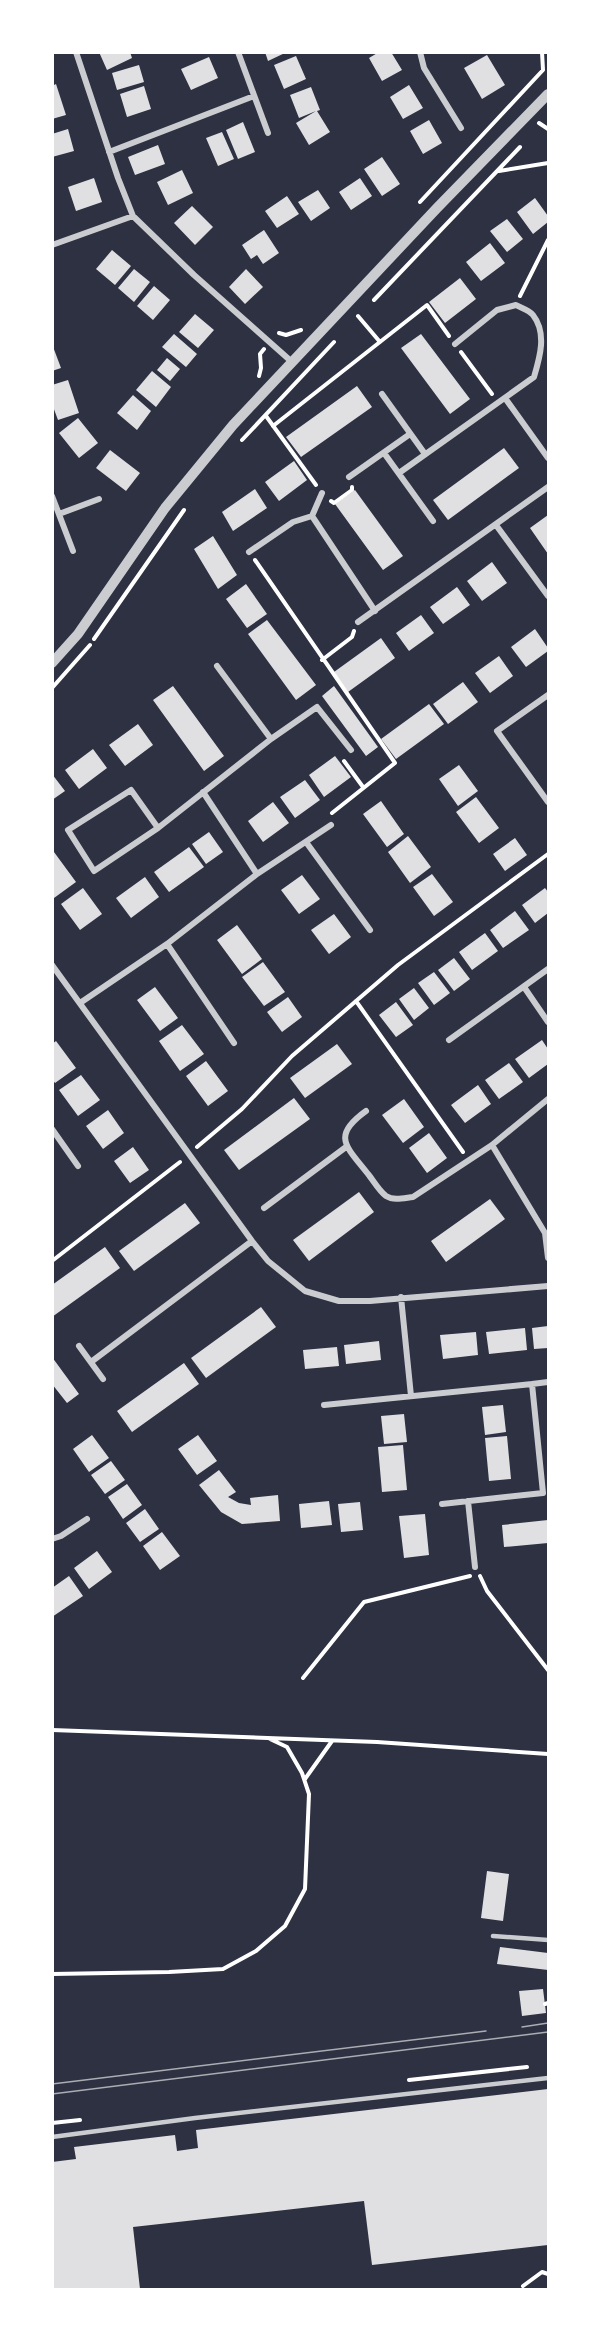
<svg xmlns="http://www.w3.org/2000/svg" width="601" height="2342" viewBox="0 0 601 2342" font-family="'Public Sans',sans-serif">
  <rect width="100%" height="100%" fill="#2d3142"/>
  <path fill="#e0e0e3" d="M99,52h31l2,6 -25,12z
    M265,52h22l-19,9z
    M379,52h12l11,18 -20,11 -13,-23z
    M487,55l18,30 -23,14 -18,-31z
    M296,56l10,23 -22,10 -10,-24z
    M209,57l9,21 -27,12 -10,-21z
    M139,65l5,17 -27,8 -5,-17z
    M56,84l10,31 -14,4v-33z
    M409,85l14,23 -20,11 -13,-22z
    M144,86l7,23 -24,8 -7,-23z
    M311,87l9,23 -3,1 13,21 -21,13 -13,-22 20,-12 -17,7 -9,-23z
    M429,120l13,23 -19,11 -13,-23z
    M243,122l12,30 -17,7 -12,-29z
    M68,129l6,22 -22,6v-23z
    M222,132l12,27 -16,7 -12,-28z
    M158,145l7,19 -30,11 -7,-18z
    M382,157l18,27 -18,12 -18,-27z
    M182,170l11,23 -25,12 -11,-23z
    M94,178l8,24 -26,9 -8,-24z
    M360,178l12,18 -21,14 -12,-18z
    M318,190l12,18 -19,13 -13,-19z
    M287,196l12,18 -22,14 -12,-17z
    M535,198l13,18v6l-15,12 -16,-22z
    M192,206l21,21 -18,18 -21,-22z
    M507,219l16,20 -16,13 -17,-21z
    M264,230l15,23 -16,11 -6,-9 -6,4 -9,-14z
    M490,243l15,20 -24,18 -15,-19z
    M112,250l19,16 -16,19 -19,-16z
    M134,269l16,13 -16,20 -16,-14z
    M246,269l17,18 -18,17 -16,-17z
    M460,278l16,21 -31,24 -16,-21z
    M154,286l16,14 -17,20 -16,-14z
    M195,314l19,16 -16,18 -19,-16z
    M174,334l23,20 -11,13 -24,-20z
    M421,334l49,65 -20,15 -49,-66z
    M52,344l9,24 -9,3z
    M167,358l13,11 -10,12 -13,-11z
    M152,371l19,16 -15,20 -20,-17z
    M68,380l11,33 -21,7 -6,-16v-19z
    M357,386l15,21 -71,50 -15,-20z
    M133,395l18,16 -14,19 -20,-17z
    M78,418l20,25 -19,15 -20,-25z
    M504,448l15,20 -71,52 -15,-20z
    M110,450l30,23 -14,18 -30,-23z
    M294,461l13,19 -28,21 -14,-19z
    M255,489l12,19 -34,23 -11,-19z
    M355,490l48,66 -20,14 -48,-66z
    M548,515v39l-18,-26z
    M213,536l24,39 -19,14 -24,-40z
    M492,562l15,21 -25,18 -15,-20z
    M246,584l21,30 -20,14 -21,-29z
    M457,587l13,18 -27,19 -13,-17z
    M421,615l13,18 -25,18 -13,-18z
    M267,620l49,65 -20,15 -48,-66z
    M535,629l13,19v3l-22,16 -15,-20z
    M381,638l14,20 -47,34 -14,-20z
    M499,656l14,20 -23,17 -15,-20z
    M463,682l15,20 -30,22 -15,-20z
    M173,686l51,70 -20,15 -51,-71z
    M334,686l44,61 -12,9 -44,-60z
    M429,704l15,20 -48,35 -15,-20z
    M138,724l15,21 -28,21 -16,-21z
    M93,749l14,19 -28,21 -14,-19z
    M335,756l16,21 -27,20 -15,-22z
    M459,765l19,26 -20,15 -19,-27z
    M52,774l13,17 -13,9z
    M305,780l15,20 -25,18 -15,-21z
    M476,797l23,31 -20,15 -23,-31z
    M381,801l23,33 -17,13 -24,-33z
    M273,802l16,21 -26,19 -15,-21z
    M209,832l14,20 -17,12 -14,-20z
    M408,836l23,31 -21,16 -22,-31z
    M515,838l12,17 -22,16 -12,-17z
    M189,847l15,20 -35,25 -15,-20z
    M54,852l22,30 -22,16 -2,-45z
    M432,874l21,28 -19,14 -21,-29z
    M302,875l18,24 -21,15 -18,-24z
    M145,877l14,20 -28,21 -15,-20z
    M83,888l19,26 -22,16 -19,-26z
    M545,888l3,4v21l-13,10 -13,-18z
    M515,911l14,19 -26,18 -13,-18z
    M334,914l17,23 -22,17 -18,-24z
    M237,925l25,34 -20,15 -25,-34z
    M485,933l13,18 -26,19 -13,-18z
    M454,958l16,21 -16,12 -16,-21z
    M263,962l22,30 -21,14 -22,-29z
    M434,972l16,21 -16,12 -16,-22z
    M155,987l23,31 -18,13 -23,-31z
    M414,988l15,20 -15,12 -15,-21z
    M288,997l14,20 -20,15 -15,-20z
    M396,1002l17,23 -17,12 -17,-22z
    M182,1025l22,29 -24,17 -21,-30z
    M542,1040l6,9v15l-19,14 -14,-19z
    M56,1041l20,27 -21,15 -3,-4v-35z
    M337,1044l15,20 -47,34 -15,-20z
    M206,1061l22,30 -20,15 -22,-30z
    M509,1063l14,19 -24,17 -14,-19z
    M81,1075l19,25 -22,16 -19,-26z
    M478,1085l13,19 -26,19 -14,-18z
    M294,1098l16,21 -71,51 -15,-20z
    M404,1099l20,28 -21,16 -21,-28z
    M108,1110l16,23 -21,16 -17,-23z
    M429,1133l18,25 -20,15 -18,-25z
    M133,1147l16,23 -19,13 -16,-22z
    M359,1192l15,20 -65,49 -16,-21z
    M490,1199l15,20 -59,43 -15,-21z
    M185,1203l15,20 -66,48 -15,-20z
    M105,1247l15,21 -68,49v-32z
    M261,1307l15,20 -70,51 -15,-20z
    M548,1326v22l-14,1 -2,-21z
    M525,1328l2,22 -38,4 -3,-22z
    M476,1332l2,23 -35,4 -3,-24z
    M379,1341l2,19 -35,4 -2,-19z
    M337,1347l2,19 -34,3 -2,-19z
    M52,1357l27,37 -12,9 -15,-19z
    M184,1363l15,21 -67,48 -15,-21z
    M503,1405l3,27 -21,3 -3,-28z
    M404,1414l3,28 -23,2 -3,-28z
    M92,1435l17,23 -20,14 -16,-23z
    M198,1435l19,26 -20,14 -19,-26z
    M507,1436l4,43 -22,2 -4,-43z
    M403,1445l4,45 -25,2 -4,-45z
    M111,1461l14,19 -20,14 -14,-19z
    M219,1470l17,22 -8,5 11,6 12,2 -1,-7 28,-3 2,26 -38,3 -21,-12 -22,-27z
    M127,1484l15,21 -19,14 -15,-22z
    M329,1501l3,24 -31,3 -2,-24z
    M360,1502l3,28 -22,2 -3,-28z
    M145,1509l14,20 -19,13 -14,-19z
    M425,1514l4,41 -25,3 -5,-42z
    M548,1520v23l-44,4 -2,-22z
    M162,1532l18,24 -20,14 -17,-24z
    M97,1551l15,21 -23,17 -15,-21z
    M69,1576l14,20 -31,21v-29z
    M487,1871l22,3 -6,47 -22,-3z
    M500,1947l48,6v17l-51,-6z
    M543,1989l3,24 -24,3 -3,-25z
    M548,2089v156l-176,20 -8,-64 -231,26 7,62h-88v-127l24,-3 -2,-12 101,-12 2,16 21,-3 -2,-18z"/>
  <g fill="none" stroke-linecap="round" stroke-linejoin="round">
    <path stroke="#fff" stroke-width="4" d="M539,123l9,6
      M499,171l49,-8
      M420,202l123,-132 -1,-18
      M520,296l28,-56
      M374,300l146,-153
      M358,316l22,26
      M279,333l7,2 15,-5
      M461,352l31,42
      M259,376l2,-8 -1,-14 4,-5
      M266,416l50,69
      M273,426l154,-121 22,31
      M242,440l92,-98
      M331,501l3,2 18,-13v-3
      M255,560l140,203 -63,50
      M94,639l90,-129
      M322,660l30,-23 2,-6
      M52,688l38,-43
      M344,761l19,26
      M356,1001l107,151
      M197,1147l45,-38 50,-53 106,-91 150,-111
      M52,1261l128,-99
      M480,1576l7,15 61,79
      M303,1678l61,-76 106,-26
      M52,1730l325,12 171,12
      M305,1779l27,-38
      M52,1974l117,-2 54,-3 33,-18 29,-25 20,-37 4,-95 -7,-21 -15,-26 -17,-8
      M545,2004l3,-1
      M409,2080l118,-13
      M52,2123l28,-3
      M523,2286l19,-14 6,2"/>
    <path stroke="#caccd0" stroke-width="4.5" d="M493,1936l55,4
      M52,2137l143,-19 353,-40"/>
    <path stroke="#caccd0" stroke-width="6" d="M76,52l42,126 15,38 61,59 98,87
      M238,52l30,81
      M420,52l4,16 37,60
      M109,152l145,-56
      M52,245l81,-29
      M382,394l43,60
      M505,398l43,60
      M384,453l49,68
      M399,473l135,-96c6,-20 13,-44 -1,-62 -4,-5 -12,-7 -17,-10l-19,5 -42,34
      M349,477l61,-43
      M52,496l21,55
      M59,514l40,-15
      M312,516l10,-23
      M496,525l52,71
      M249,552l44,-30 19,-6 63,95
      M358,622l190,-135
      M548,695l-51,36 51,71
      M271,739l46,-32 34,43
      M203,792l54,82 74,-49
      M158,828l-27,-38 -63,40 26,41 64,-43 113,-89 -54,-73
      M306,842l64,88
      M167,944l67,99
      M52,965l200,276 16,20 37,30 34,10h31l178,-15
      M524,987l24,35
      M80,1003l87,-59 90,-70
      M449,1040l99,-71
      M366,1111c-35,25 -20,35 2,63 5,6 11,17 18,22 8,5 18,2 27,1l79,-52 56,-46
      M52,1129l26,37
      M492,1145l53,88 3,25
      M264,1208l82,-61
      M401,1297l10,99
      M79,1346l24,33
      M91,1362l161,-121
      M532,1384l16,-2
      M324,1405l208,-21 11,109 -101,11
      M468,1501l7,66
      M52,1539l9,-3 26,-17"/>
    <path stroke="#caccd0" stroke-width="10" d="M52,663l26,-29 87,-126 68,-83 204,-217 111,-114"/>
    <path stroke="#abadb3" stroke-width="1.5" d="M522,2027l26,-4
      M52,2084l434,-53
      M52,2094l496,-62"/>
  </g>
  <rect width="601" height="2342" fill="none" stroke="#ffffff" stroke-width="108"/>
</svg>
